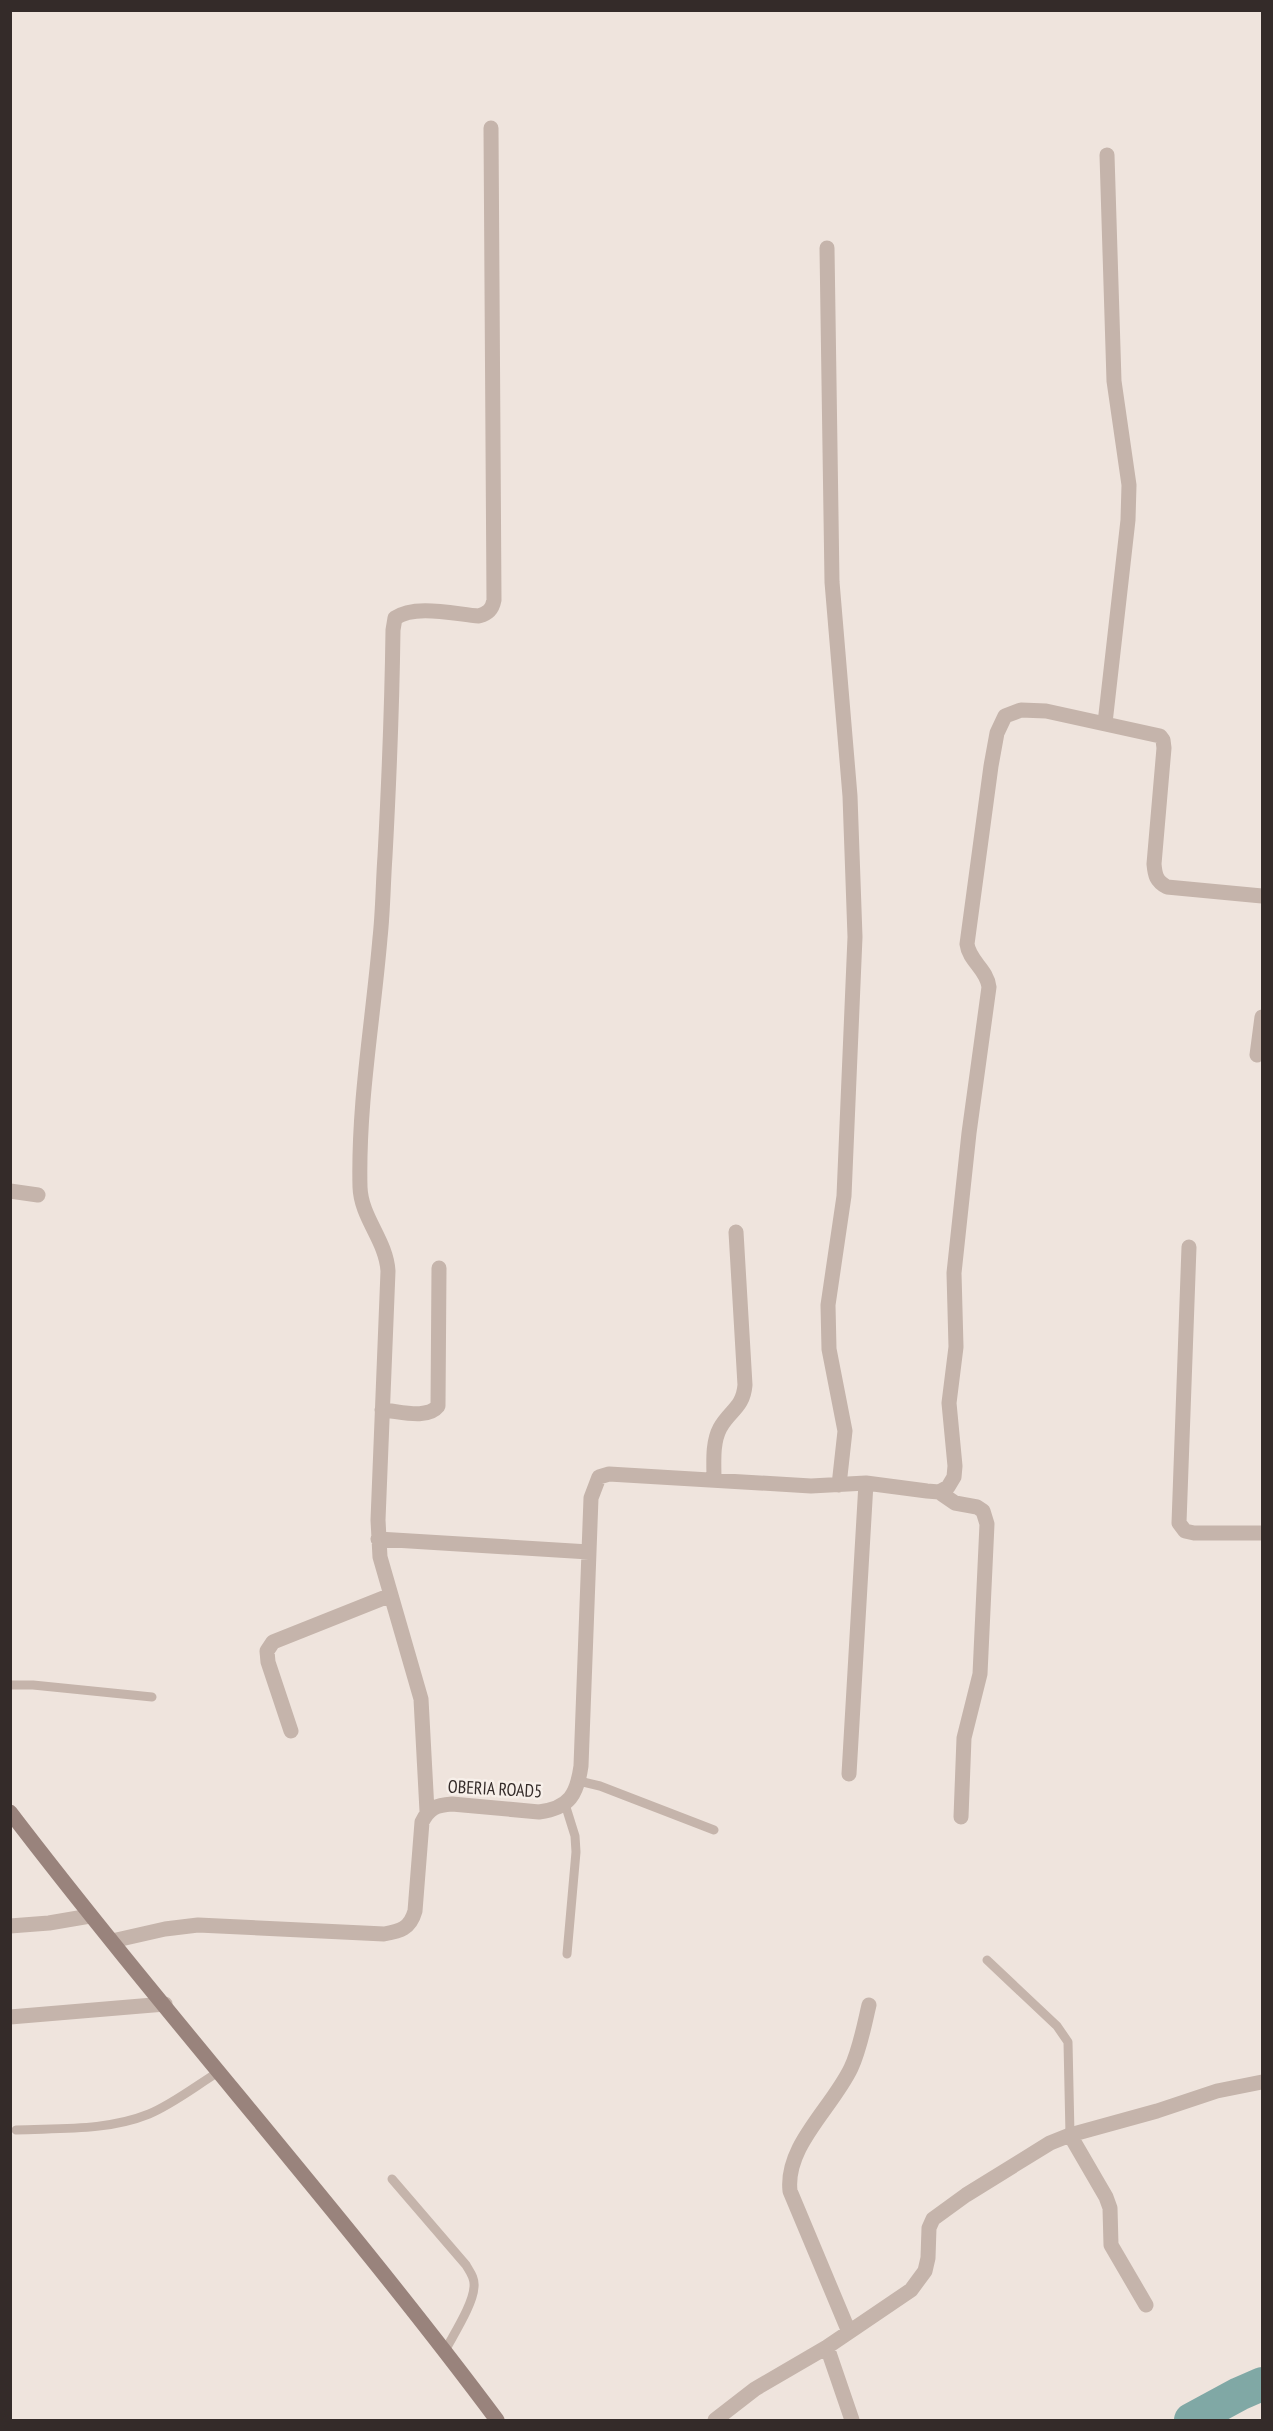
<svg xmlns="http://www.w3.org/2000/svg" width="1273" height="2431" viewBox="0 0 1273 2431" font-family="'PT Sans Narrow',sans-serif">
  <rect width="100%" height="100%" fill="#efe4dd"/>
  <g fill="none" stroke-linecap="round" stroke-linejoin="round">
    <path stroke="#80a8a5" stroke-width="34" d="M1191,2420l48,-26 23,-10"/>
    <path stroke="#c5b4ab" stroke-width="9" d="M10,1685h23l119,12
      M579,1781l21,5 114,44
      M565,1804l10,32 1,16 -9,102
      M987,1960l70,66 11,16 2,93
      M16,2130c44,-2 91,1 133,-16 24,-10 48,-29 71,-43
      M392,2179l74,86c4,7 9,13 8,22 -1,18 -21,48 -29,64"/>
    <path stroke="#c5b4ab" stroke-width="15" d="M827,248l5,334 18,214 5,141 -11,259 -16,109 1,44 16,82 -6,54
      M1105,723l23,-203 1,-35 -15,-104 -7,-226
      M1257,1055l5,-38
      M10,1191l28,4
      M1189,1247l-10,276 6,8 9,2h68
      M382,1410c17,1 45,10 56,-4l1,-138
      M714,1480c0,-17 -2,-37 6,-52 10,-18 23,-20 25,-43l-9,-153
      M939,1492l16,11 22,4 6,4 4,13 -7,150 -16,64 -3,79
      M378,1539l211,13
      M291,1731l-23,-69 -1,-11 6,-9 118,-47
      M849,1774l17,-291
      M427,1811l-6,-112 -41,-142 -2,-37 10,-249c-2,-31 -27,-53 -28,-84 -2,-84 13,-166 20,-249 3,-27 3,-54 5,-82 4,-75 7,-150 8,-226l2,-12c20,-14 59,-4 84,-2 9,-3 13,-6 15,-16l-3,-472
      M10,1926l39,-3 41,-7
      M112,1941l53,-12 33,-4 186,9c16,-3 26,-5 31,-23l7,-89c7,-14 14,-17 30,-18l87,8c31,-4 38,-18 42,-46l10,-268 8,-21 10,-3 202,12 55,-3 61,8 12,1 9,-5 6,-10 1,-11 -6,-63 7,-56 -2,-74 15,-140 20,-146c-2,-18 -20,-26 -22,-43l24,-178 6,-33 8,-17 16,-6 25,1 114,25 3,4 1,8 -10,116c1,11 2,17 13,23l95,9
      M10,2017l155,-13
      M1070,2135l36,62 4,11 1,37 35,60
      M849,2332l-59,-141c-5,-45 42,-83 61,-123 9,-19 13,-42 18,-63
      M827,2347l25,73
      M715,2420l40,-31 72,-42 84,-57 14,-19 3,-13 1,-30 4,-9 33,-24 84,-52 20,-8 87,-24 60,-20 45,-9"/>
    <path stroke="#99837c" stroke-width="15" d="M10,1812c158,207 332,400 487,608"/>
  </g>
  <g text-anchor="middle" stroke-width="5" stroke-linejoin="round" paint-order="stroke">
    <g font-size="18" fill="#342b29" stroke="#f7efe9">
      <text transform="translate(495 1789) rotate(3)" y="6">OBERIA ROAD5</text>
    </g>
  </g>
  <rect width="1273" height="2431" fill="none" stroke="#342b29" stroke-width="24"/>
</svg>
